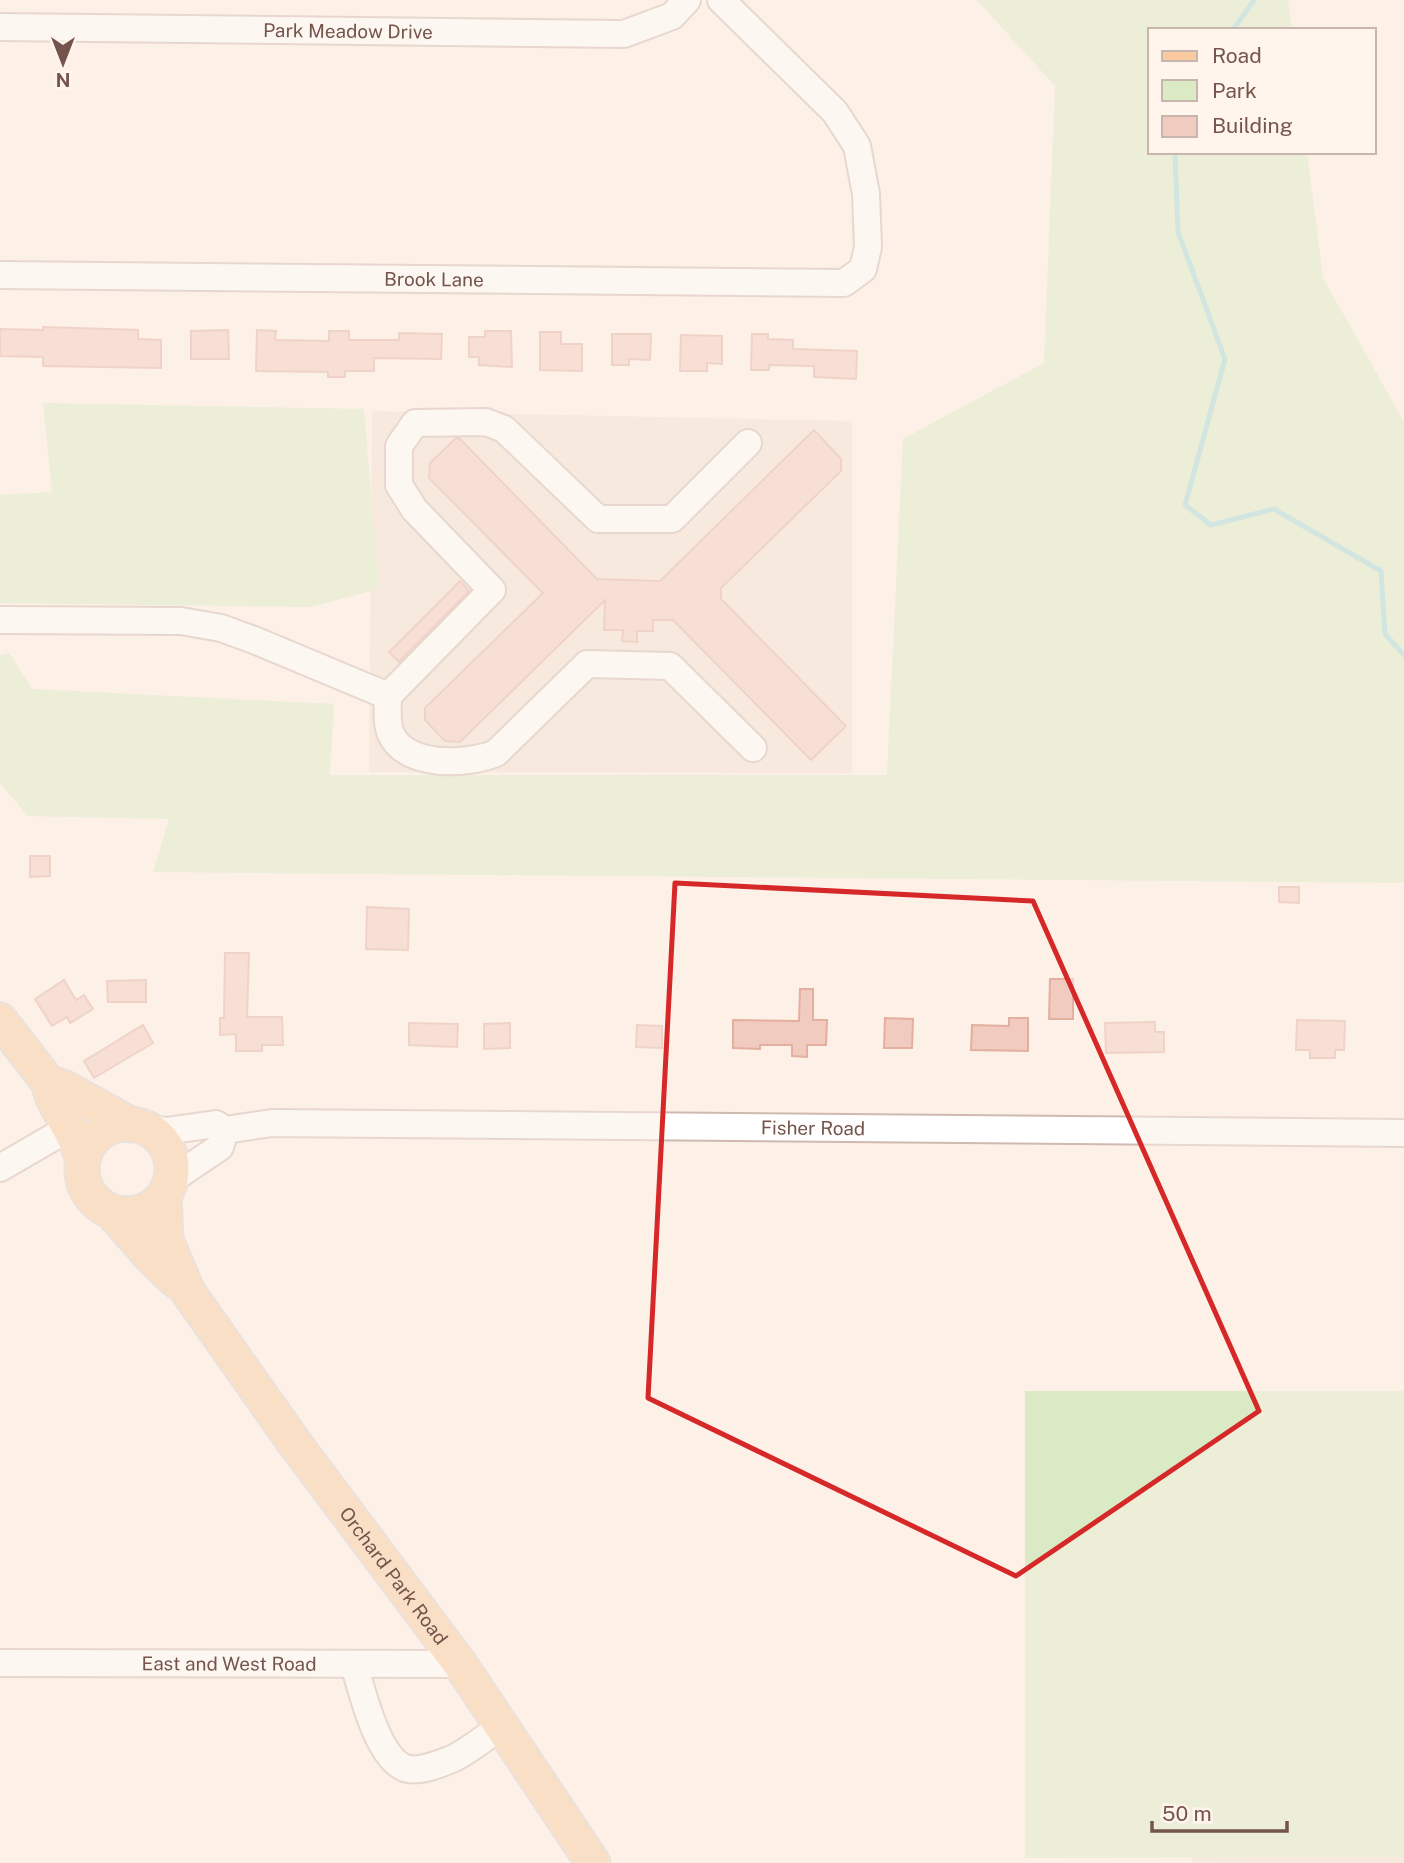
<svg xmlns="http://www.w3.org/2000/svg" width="1404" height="1863" viewBox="0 0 1404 1863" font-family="'Public Sans',sans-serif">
  <rect width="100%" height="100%" fill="#fcf0e7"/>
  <path fill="#f3e1d5" d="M372,411l480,10v352l-483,-1z
    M1192,1857h212v6h-212z"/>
  <path fill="#d9eac5" d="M977,0h311l4,30h-142v122h157l16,126 81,144v461l-1251,-11 16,-53 -141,-3 -28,-33v-128l9,-2 23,36 302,15 -4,71h557l16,-336 141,-76 11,-277z
    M43,403l321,6 15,180 -69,18 -310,-4v-108l52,-3z
    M1025,1391h379v466l-379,1z"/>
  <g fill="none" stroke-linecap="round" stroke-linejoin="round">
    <path stroke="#a1d7d7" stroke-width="5" d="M1233,30l21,-30
      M1175,152l3,80 47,127 -40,146 26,20 63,-16 107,62 4,63 19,21"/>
  </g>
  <path fill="#f1cbbf" stroke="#e3af9f" stroke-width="2" d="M43,327l95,3v9l23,1v28l-118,-2v-9l-43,-1v-27l43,1z
    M228,330l1,29h-38v-28z
    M257,330l19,1 -1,9 54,1v-10h20v9h50v-7l43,1 -1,25 -67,-1v13h-29v6h-17v-5l-72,-1z
    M485,331h26l1,36 -33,-2v-8h-10v-20h16z
    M540,332h21v12h21v27l-42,-1z
    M612,334h39l-1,26 -21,-1v6h-17z
    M752,334h16v5l25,1v9l64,2 -1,28 -42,-2v-11l-45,-1v5h-18z
    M681,335l41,1v28l-15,-1v8h-27z
    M814,430l27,29v12l-120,117v11l125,127 -35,34 -138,-140h-20v11h-16v11l-15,-1 1,-11h-19l1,-30 -145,142 -15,-1 -20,-21v-12l118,-115 -114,-115 1,-15 26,-25h3l138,141 63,2z
    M460,581l9,10 -70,71 -10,-10z
    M30,856h20v20l-20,1z
    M1279,887h20v16l-20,-1z
    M367,907l42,2 -1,41 -42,-1z
    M225,953h24l-2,64h35l1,28h-21v6h-26v-17l-16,1v-17h4z
    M1050,979h23v40h-24z
    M64,980l12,20 8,-5 9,14 -23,14 -3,-6 -15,9 -17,-27z
    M146,980v22h-38l-1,-21z
    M800,989h13v31h14l-1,25h-19v12l-15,-1v-11h-32v4l-27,-1v-28l66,1z
    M885,1018l28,1 -1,29h-28z
    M1009,1018h19v33l-57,-1 1,-25 37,1z
    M1297,1020l48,1 -1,29h-9v8h-25v-8h-14z
    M1155,1022v10h9v20l-58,1 -1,-30z
    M409,1023l49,1 -1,23 -48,-2z
    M510,1023v25l-26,1v-25z
    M143,1025l10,18 -59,35 -10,-17z
    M637,1025l25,1v22l-26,-1z"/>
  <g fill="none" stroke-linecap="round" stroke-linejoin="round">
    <g stroke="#d0b9af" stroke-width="30">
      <g id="minor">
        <path id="s1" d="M0,27l624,7 48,-18 15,-16"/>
        <path id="s2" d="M0,275l844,8 19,-14 5,-22 -2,-53 -9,-48 -22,-34 -114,-112"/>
        <path d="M748,443l-76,76h-74l-94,-90 -18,-7 -71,1 -16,23v39l15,24 78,81 -104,106c0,12 -2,27 3,38 15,34 77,31 105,19l91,-89 83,2 83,82"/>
        <path d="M0,620l181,1 40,7 33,12 134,56"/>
        <path id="s3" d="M148,1129l18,2 50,-7 9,6 47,-7 1132,10"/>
        <path d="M0,1168l69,-40"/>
        <path d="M171,1180l49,-33 5,-17"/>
        <path id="s4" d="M0,1663l460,1"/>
        <path d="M354,1664c8,27 23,93 51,104 14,5 34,-4 47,-9 17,-8 34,-22 49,-33"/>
      </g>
    </g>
    <g stroke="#d8cfcd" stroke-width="37">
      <g id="major">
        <path d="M0,1020l48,62 5,16 24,45 6,17"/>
        <path d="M48,1082l15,5 69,38"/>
        <circle cx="127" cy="1169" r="45"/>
        <path id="s5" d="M164,1195l2,45 22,52 105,149 167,223 133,199"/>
        <path d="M111,1211l40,46 25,24"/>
      </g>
    </g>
    <use href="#minor" stroke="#fff" stroke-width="26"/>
    <use href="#major" stroke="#f9caa1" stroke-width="33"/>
  </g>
  <path d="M0 0H1404V1863H0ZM675,883l358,18 226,510 -243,165 -368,-178z" fill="#fcf0e7" fill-opacity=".55" fill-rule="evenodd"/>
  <path fill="none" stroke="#d62828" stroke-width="5" stroke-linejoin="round" d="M675,883l358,18 226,510 -243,165 -368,-178z"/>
  <g text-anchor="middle" stroke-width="5" stroke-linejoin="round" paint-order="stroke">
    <g font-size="19" fill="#75544b" stroke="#fff5ed">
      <text dy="7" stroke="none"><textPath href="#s1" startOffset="348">Park Meadow Drive</textPath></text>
      <text dy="7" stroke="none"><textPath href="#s2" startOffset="434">Brook Lane</textPath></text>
      <text dy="7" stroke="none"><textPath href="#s3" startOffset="668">Fisher Road</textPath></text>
      <text dy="7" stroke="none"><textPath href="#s5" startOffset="452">Orchard Park Road</textPath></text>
      <text dy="7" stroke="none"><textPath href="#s4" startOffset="229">East and West Road</textPath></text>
    </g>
  </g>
  <rect x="1148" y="28" width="228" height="126" fill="#fff5ed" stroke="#c8b5ac" stroke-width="2"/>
  <rect x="1162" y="51" width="35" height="10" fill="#f9caa1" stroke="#c8b5ac" stroke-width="2"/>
  <text x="1212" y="63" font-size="21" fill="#75544b">Road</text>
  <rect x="1162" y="80" width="35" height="21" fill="#d9eac5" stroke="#c8b5ac" stroke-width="2"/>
  <text x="1212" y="98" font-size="21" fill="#75544b">Park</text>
  <rect x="1162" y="116" width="35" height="21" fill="#f1cbbf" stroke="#c8b5ac" stroke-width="2"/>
  <text x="1212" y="133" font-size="21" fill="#75544b">Building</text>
  <g transform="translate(63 63) rotate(180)" stroke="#fff5ed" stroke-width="5" paint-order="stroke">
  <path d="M0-5L12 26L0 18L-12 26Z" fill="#75544b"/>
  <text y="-10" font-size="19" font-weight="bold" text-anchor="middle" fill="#75544b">N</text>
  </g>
  <path d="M1152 1821v10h135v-10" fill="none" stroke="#75544b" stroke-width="3.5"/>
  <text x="1162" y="1821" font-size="21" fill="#75544b" stroke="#fff5ed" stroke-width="5" paint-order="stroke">50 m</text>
</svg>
